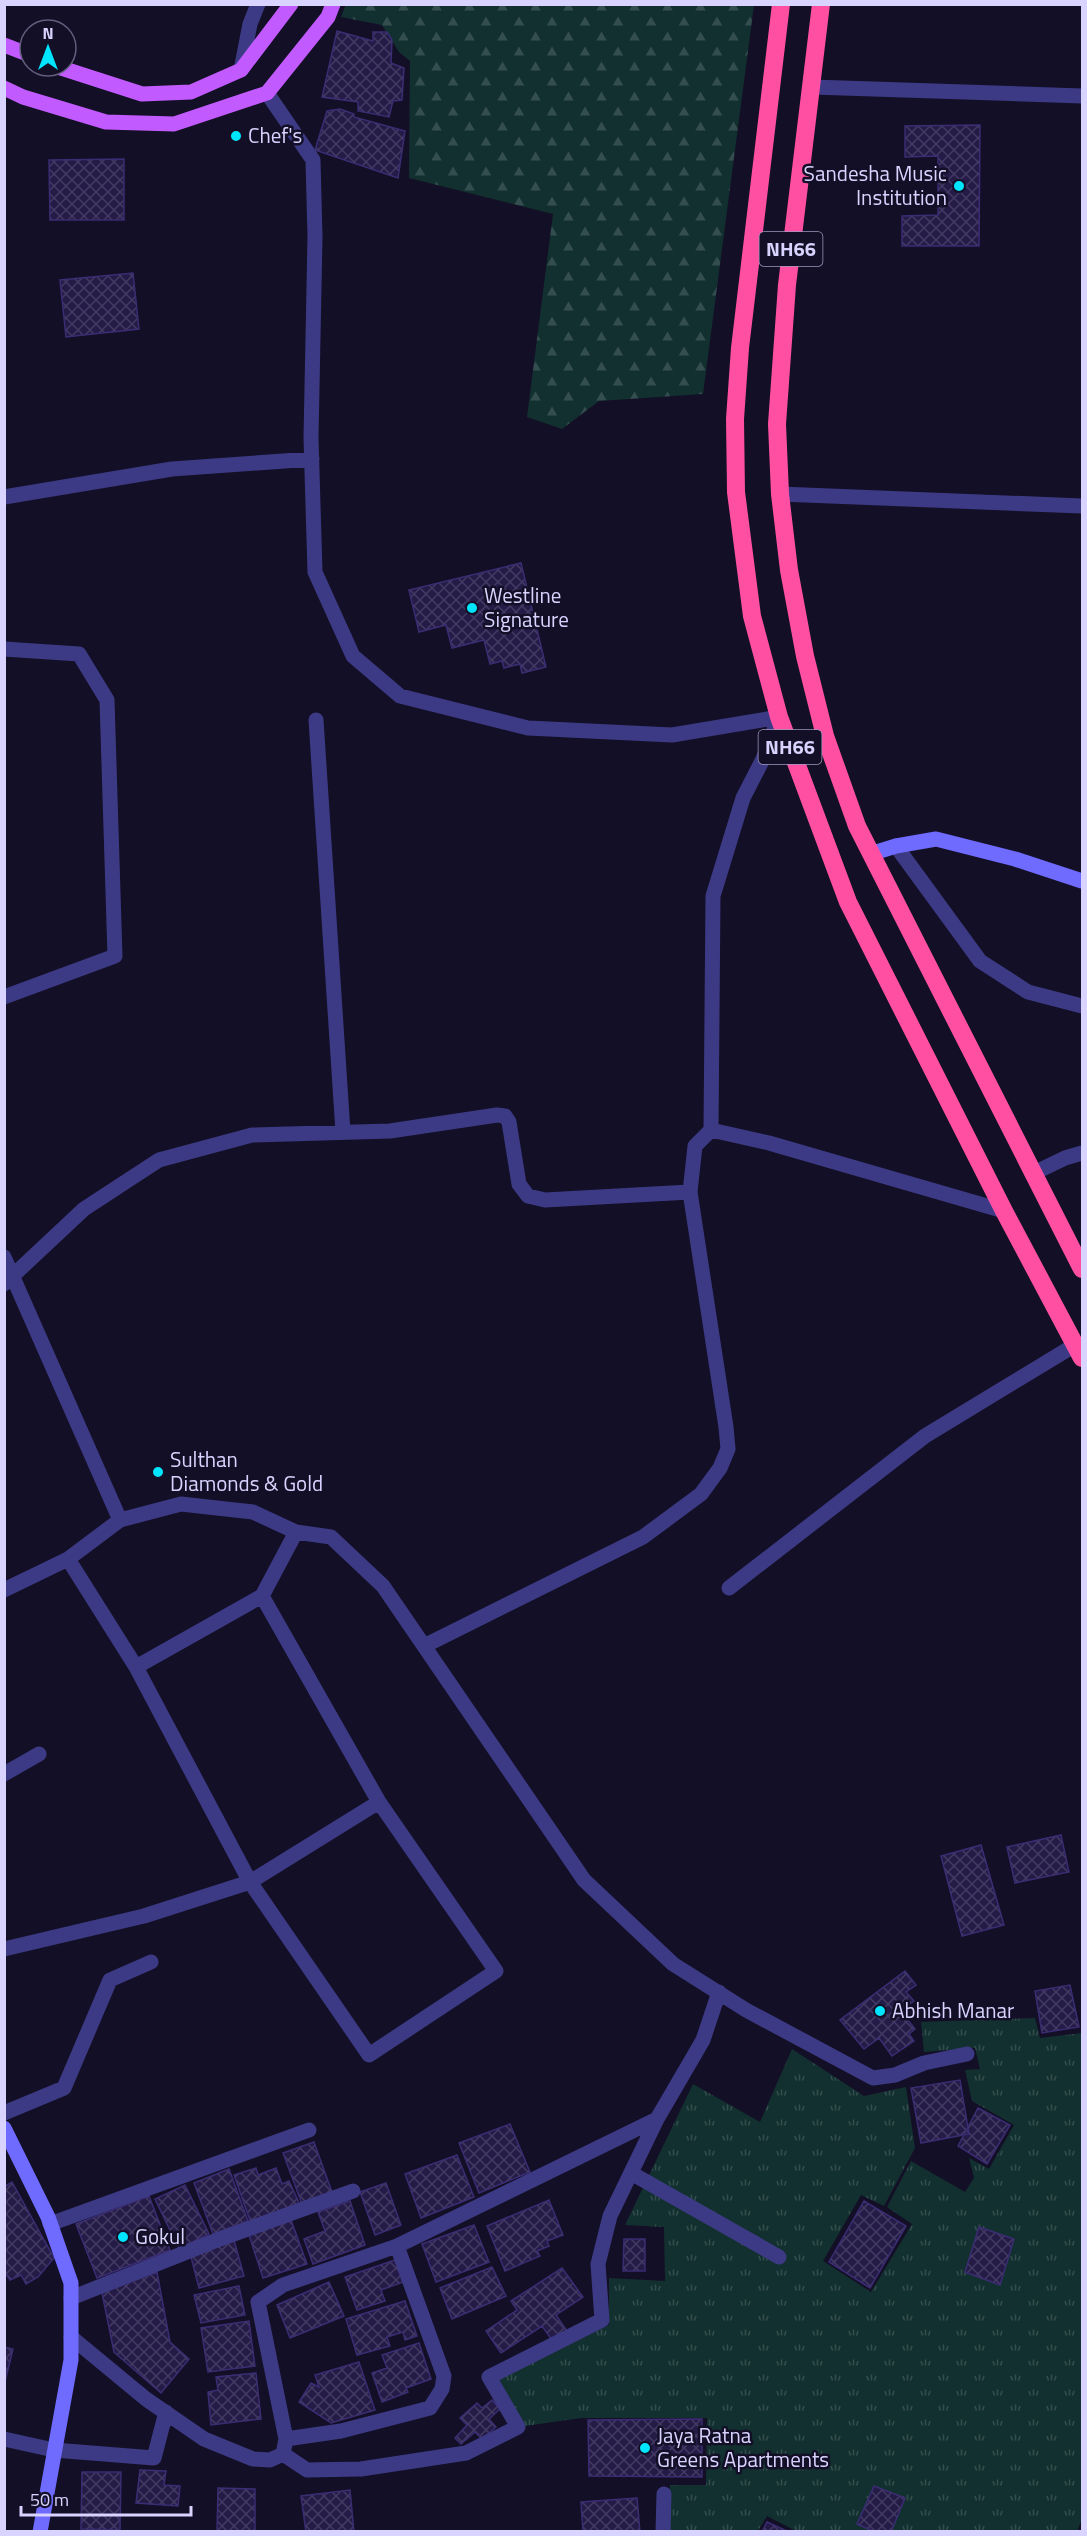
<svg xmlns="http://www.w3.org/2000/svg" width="1087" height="2536" viewBox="0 0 1087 2536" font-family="'Titillium Web',sans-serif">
  <defs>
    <pattern id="grass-tufts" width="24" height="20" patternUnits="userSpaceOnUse" patternTransform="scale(1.5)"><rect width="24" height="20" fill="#12302f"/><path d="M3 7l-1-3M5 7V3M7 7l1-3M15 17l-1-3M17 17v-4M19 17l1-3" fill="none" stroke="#344d4e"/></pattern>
    <pattern id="forest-firs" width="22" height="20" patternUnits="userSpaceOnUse" patternTransform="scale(1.5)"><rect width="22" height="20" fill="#12302f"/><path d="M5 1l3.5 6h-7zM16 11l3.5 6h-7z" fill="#344d4e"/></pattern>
    <pattern id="building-cross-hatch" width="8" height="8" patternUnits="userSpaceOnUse" patternTransform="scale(1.5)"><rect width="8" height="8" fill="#241b47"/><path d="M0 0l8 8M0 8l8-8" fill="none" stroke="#433b63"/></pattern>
  </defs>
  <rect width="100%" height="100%" fill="#130f26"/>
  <path fill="url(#grass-tufts)" d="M1035,2018l5,20 42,-5v486l-5,12h-281l-29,-15 -9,15h-88v-46h36l1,-67h-126l-56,8 -28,-47 112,-54v-47l56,3 -1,-54 -39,-2 68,-141 67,38 32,-73 72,47 42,-9 9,61 -31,58 -23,-11 -38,66 48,31 41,-68 -25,-17 24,-46 54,31 9,-14 -5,-20 20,11 25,-44 -42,-24 -7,-31 15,-1 -5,-21 -51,4 -3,-30z"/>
  <path fill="url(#forest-firs)" d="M346,4l408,1 -51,389 -104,7 -37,28 -35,-12 26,-203 -144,-36 1,-117 -11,-9 -17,-27 -41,-8z"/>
  <path fill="url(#building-cross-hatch)" stroke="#3b2d73" stroke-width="1.5" d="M337,31l36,10v-9h14l5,8 -1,23 13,5 -2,32 -9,1 -4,16 -31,-6v-9l-36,-5z
    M340,109l14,5v3l51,14 -7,47 -83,-28 12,-39z
    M980,125l-1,121h-77v-30l36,-1v-59l-33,1v-31z
    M124,159v61h-74l-1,-60z
    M133,273l6,56 -73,8 -6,-57z
    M521,563l25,104 -24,6 -2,-9 -16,4 -2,-7 -12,3 -6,-24 -32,8 -6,-23 -27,7 -10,-42z
    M1061,1835l8,37 -54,11 -8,-36z
    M981,1845l23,80 -42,11 -21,-80z
    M905,1971l11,14 -10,7 8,9 -8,6 7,8 -6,4 8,10 -6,5 5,7 -22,15 -13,-18 -15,11 -24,-29z
    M1070,1985l9,42 -37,6 -7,-42z
    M960,2080l9,54 -48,9 -10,-55z
    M978,2108l32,17 -23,39 -29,-18z
    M510,2124l20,48 -51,21 -20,-50z
    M314,2142l18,50 -30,12 -19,-51z
    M457,2155l17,42 -53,21 -16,-44z
    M256,2168l2,7 18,-7 6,16 7,-3 11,24 -49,18 -17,-48z
    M229,2169l19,52 -35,13 -19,-51z
    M12,2182l42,76 -16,19 -12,7 -5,-9 -11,5 -6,-9v-84z
    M386,2183l15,42 -26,10 -15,-43z
    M185,2185l24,49 -30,15 -24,-50z
    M149,2196l21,54 -73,28 -21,-54z
    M549,2200l14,35 -16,6 2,5 -12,5 3,5 -35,15 -18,-45z
    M350,2201l15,44 -52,19 -9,-25 21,-8 -7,-19z
    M864,2201l42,25 -36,62 -41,-26z
    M291,2220l16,44 -44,14 -14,-43z
    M474,2225l15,37 -53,20 -14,-38z
    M979,2227l35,12 -14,46 -35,-13z
    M624,2239h21v32h-22z
    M234,2240l10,36 -45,12 -9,-35z
    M395,2260l8,22 -22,8 4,11 -28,9 -12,-33z
    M492,2267l14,29 -54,23 -12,-31z
    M562,2268l21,29 -27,18 11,16 -15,9 -10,-14 -41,27 -15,-22 31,-21 -6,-9z
    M157,2272l13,70 19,17 -28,34 -47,-41 -12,-59z
    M329,2282l15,34 -54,22 -13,-33z
    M239,2286l6,29 -44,8 -7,-28z
    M405,2301l12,35 -12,4 -2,-8 -16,5 3,9 -33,9 -11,-36z
    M249,2321l6,45 -47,6 -7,-44z
    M419,2343l12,36 -25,9 2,4 -26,10 -10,-29 15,-5 -5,-13z
    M4,2347l9,2 -9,37z
    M359,2362l16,48 -44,13 -32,-21 12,-19 8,4 -4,-12z
    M256,2373l5,46 -50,6 -3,-33 10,-2 -2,-13z
    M492,2400l8,9 -11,10 7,8 -14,12 -7,-7 -14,12 -6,-6 12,-13 -7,-7 17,-15 5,5z
    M702,2419v58l-113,-1 -1,-56z
    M140,2470l26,1 -2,14 16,1 -2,20 -42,-3z
    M82,2472h39l-1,58 -39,-1z
    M874,2486l31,12 -14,34h-16l-18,-8z
    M218,2488l37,1v43h-38z
    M350,2490l4,42h-48l-5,-36z
    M637,2498l3,34h-57l-2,-30z
    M767,2522l22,10h-27z"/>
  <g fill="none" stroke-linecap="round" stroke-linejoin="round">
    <path stroke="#3d3a85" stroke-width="15" d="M241,70l9,-46 8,-20
      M812,87l270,9
      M267,93l46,67 2,77 -4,201 4,134 38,84 47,40 128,32 144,7 107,-18
      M780,494l302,12
      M4,497l168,-28 140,-10
      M4,649l75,5 28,46 8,256 -111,41
      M316,720l27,412
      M896,846l84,115 48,31 54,14
      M711,1130l2,-234 30,-98 20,-39 16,-42
      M1032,1174l33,-16 17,-5
      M4,1257l116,263
      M4,1284l80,-75 75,-49 93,-25 138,-4 107,-16 8,1 4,6 10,62 9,12 17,4 145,-8 5,-46 16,-16 58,13 235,68
      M68,1559l68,108 114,215 119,173 127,-84 -117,-169 -117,-206 34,-64
      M729,1588l196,-152 150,-91
      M4,1590l64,-31 52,-39 61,-16 72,8 43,20 35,5 52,49 201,294 89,84 73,46 127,68 22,-3 29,-12 43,-9
      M424,1646l219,-109 58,-43 19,-26 8,-19 -2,-22 -36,-235
      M136,1667l126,-71
      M4,1774l35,-20
      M4,1949l140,-33 106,-34 129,-80
      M4,2113l60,-25 46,-108 41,-18
      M631,2173l148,84
      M50,2224l259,-94
      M71,2298l141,-56 141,-51
      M71,2337l75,62 58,40 49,20 17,1 13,-6 3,-15 -28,-137 25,-17 114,-39 260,-127 46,-79 16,-48
      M4,2439l50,11 100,8 12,-46
      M286,2439l55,-8 89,-23 12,-19 2,-13 -47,-130
      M283,2454l24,16 54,-1 105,-16 52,-26 -29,-50 113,-57 -4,-56 12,-48 47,-97
      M663,2532l1,-38"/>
    <path stroke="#6f6bff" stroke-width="15" d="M870,854l26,-8 40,-7 79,20 67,22
      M4,2128l44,89 23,66v77l-31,172"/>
    <path stroke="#c25bff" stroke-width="15" d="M4,45l26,10
      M55,66l87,28 49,-2 50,-22 50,-66
      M4,88l19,9 83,25 68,2 93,-31 61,-76 5,-13"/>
    <path stroke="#ff4fa3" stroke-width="18" d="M781,4l-41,344 -5,71 1,73 16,124 27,101 69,185 156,309 78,147
      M821,4l-34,281 -10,139 3,70 9,76 16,86 20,80 32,90 225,443"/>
  </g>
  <g fill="#00e5ff" stroke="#130f26" stroke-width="2">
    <circle cx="236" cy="136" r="6"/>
    <circle cx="959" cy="186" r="6"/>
    <circle cx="472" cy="608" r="6"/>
    <circle cx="158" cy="1472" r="6"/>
    <circle cx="880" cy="2011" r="6"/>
    <circle cx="123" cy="2237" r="6"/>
    <circle cx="645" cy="2448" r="6"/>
  </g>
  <g text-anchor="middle" stroke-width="5" stroke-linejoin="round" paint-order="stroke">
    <g fill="#130f26" stroke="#9e99be" stroke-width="1.5">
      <rect x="759.5" y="232" width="63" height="34" rx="4.5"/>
      <rect x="758.5" y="730" width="63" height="34" rx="4.5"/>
    </g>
    <g font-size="20" font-weight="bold" fill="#d9d4ff">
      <text x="791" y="256">NH66</text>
      <text x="790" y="754">NH66</text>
    </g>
    <g font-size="21" fill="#d9d4ff" stroke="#130f26" text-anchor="start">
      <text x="248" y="143">Chef's</text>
      <text x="947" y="181" text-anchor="end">Sandesha Music<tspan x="947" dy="24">Institution</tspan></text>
      <text x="484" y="603">Westline<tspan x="484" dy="24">Signature</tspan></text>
      <text x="170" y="1467">Sulthan<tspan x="170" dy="24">Diamonds &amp; Gold</tspan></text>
      <text x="892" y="2018">Abhish Manar</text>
      <text x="135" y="2244">Gokul</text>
      <text x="657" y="2443">Jaya Ratna<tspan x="657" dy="24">Greens Apartments</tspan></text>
    </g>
  </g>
  <rect width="1087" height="2536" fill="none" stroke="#d9d4ff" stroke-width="12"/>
  <g transform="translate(48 48)"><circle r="28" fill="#130f26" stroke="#625e7d" stroke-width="1.5"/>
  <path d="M0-4.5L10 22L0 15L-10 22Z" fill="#00e5ff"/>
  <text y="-9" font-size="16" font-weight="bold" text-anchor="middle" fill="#d9d4ff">N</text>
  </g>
  <path d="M21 2506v9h170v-9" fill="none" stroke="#d9d4ff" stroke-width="3"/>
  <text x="30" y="2506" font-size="18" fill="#d9d4ff" stroke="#130f26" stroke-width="4.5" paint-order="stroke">50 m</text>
</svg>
